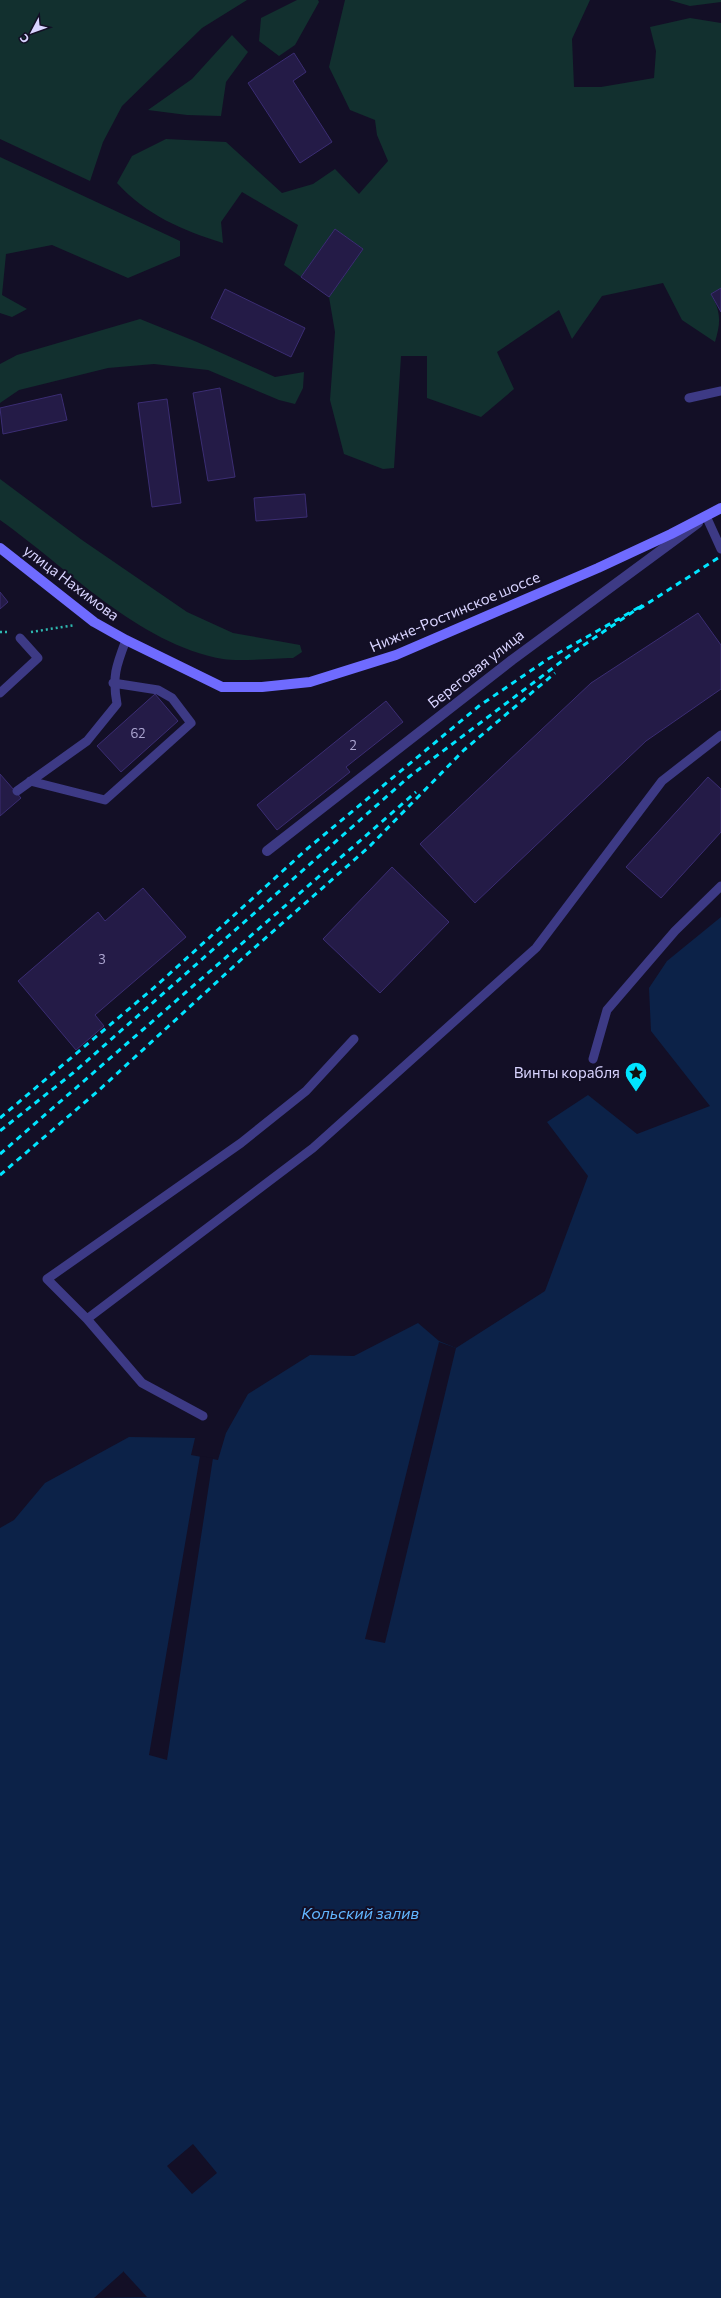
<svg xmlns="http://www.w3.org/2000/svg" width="721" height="2298" viewBox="0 0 721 2298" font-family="Commissioner,sans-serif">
  <rect width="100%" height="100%" fill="#130f26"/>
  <path fill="#12302f" d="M0,0h247l-45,28 -80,78 -19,36 -13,39 -90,-42z
    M297,0h21l1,2 -24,43 -16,11 -20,-15 2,-23z
    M345,0h245l-18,39 2,48h27l53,-9 2,-27 -6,-24 40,-9 31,5v265l-10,6c10,18 10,28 4,48l-33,-22 -19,-37 -61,13 -30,43 -13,-29 -62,42 17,37 -33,28 -54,-19v-42h-26l-7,112 -11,1 -39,-15 -14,-54 5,-68 -6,-35 34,-48 -28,-20 -34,48 -17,-12 14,-40 -56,-33 -21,30 2,21c-41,-13 -77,-28 -106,-60l15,-27 34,-17 60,3 56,51 31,-9 22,-15 24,25 29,-33 -11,-26 -2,-15 -25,-10 -21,-43z
    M669,0h52v2l-31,4z
    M232,35l16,17 -22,30 -5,34 -34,-1 -39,-5 44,-31z
    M0,157l180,84v15l-52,22 -76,-33 -46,9 -4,41 25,14 -15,8 -12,-4z
    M140,319l57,23 78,35 29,-5 -1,16 -8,16 -16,-4 -71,-30 -54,-6 -46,4 -89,22 -19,13v-39l17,-9z
    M0,479l82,61 105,72 46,21 67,12 2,7 -9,6c-20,0 -53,4 -70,1 -85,-15 -155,-91 -223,-139z"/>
  <path fill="#0c2248" d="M721,917v1381h-721v-770l14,-8 31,-37 84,-46 66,1 -4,17 27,5 8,-27 22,-39 62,-39 44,1 64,-33 21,18 17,7 89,-57 43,-115 -41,-54 41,-27 49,39 73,-28 -59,-75 -2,-43 18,-27z"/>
  <path fill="#130f26" d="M439,1342l17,6 -71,295 -20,-4z
    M200,1456l13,2 -46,302 -18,-5z
    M193,2144l24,29 -25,21 -25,-28z
    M123,2271l24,26 -53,1 29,-26z"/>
  <path fill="#241b47" stroke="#3b2d73" d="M294,53l12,19 -13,9 39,61 -32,21 -52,-80z
    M335,229l28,20 -34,48 -28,-20z
    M721,288v24l-10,-18z
    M225,289l80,39 -14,29 -80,-39z
    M220,388l15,89 -27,4 -15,-88z
    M61,394l6,26 -64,14 -3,-26z
    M167,399l14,104 -29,4 -14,-104z
    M305,494l2,23 -51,4 -2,-23z
    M0,592l8,10 -8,7z
    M698,613l23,32v44l-75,52 -171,162 -55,-59 171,-161z
    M155,694l23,27 -57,51 -24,-26z
    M386,701l17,21 -57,45 4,5 -73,58 -20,-25z
    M0,774l21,24 -21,18z
    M708,777l13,12v43l-60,66 -35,-31z
    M392,867l57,55 -69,71 -57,-54z
    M143,888l43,49 -91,78 9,11 -28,24 -58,-69 80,-69 7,9z"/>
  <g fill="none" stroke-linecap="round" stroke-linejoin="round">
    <path stroke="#2fb8b0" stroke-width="2.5" stroke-dasharray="2 3" stroke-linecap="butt" d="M0,632h10
      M31,632l44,-7"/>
    <path stroke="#3d3a85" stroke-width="9" d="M689,398l32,-7
      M706,516l15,33
      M0,693l38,-35 -18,-20
      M30,781l75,19 86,-77 -19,-25 -14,-8 -45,-7
      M17,791l70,-50 30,-37c-5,-27 -1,-38 9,-64
      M593,1059l14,-49 68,-79 46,-45
      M87,1319l-40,-40 194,-136 65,-52 48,-52
      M203,1416l-61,-33 -55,-64 226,-171 223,-200 126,-167 59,-46"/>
    <path stroke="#3d3a85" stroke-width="10" d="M267,851l245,-191 186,-137"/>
    <path stroke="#6f6bff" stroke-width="10" d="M0,548l94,74 32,18 96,47h40l48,-5 86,-27 202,-87 73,-34 50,-26"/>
    <path stroke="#00e5ff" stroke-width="3" stroke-dasharray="6 5" stroke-linecap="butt" d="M639,609l82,-53
      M0,1118l156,-132 151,-137 172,-143 69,-47 95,-54 -65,44 -168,127 -337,297 -73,58
      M0,1154l416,-362
      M0,1175l98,-84 146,-134 125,-110 95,-97 91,-77"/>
  </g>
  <defs>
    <g id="sight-pin" transform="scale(1.15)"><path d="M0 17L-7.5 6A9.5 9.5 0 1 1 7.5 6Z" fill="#00e5ff" stroke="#130f26"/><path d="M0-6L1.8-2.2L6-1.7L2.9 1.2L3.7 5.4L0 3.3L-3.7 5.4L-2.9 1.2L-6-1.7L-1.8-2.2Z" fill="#111"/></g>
  </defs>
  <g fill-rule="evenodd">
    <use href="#sight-pin" x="636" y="1073"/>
  </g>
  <g text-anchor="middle" stroke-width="4" stroke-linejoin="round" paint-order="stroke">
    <g font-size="13" fill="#aca6d1">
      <text x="138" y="738">62</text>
      <text x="353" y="750">2</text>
      <text x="102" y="964">3</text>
    </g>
    <g font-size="15" fill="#d9d4ff" stroke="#130f26">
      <text transform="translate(71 583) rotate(37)" y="5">улица Нахимова</text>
      <text transform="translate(455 612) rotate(-23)" y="5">Нижне-Ростинское шоссе</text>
      <text transform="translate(476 669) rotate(-38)" y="5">Береговая улица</text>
    </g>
    <g font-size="15" fill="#d9d4ff" stroke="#130f26" text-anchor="end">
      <text x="620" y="1078">Винты корабля</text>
    </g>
    <g font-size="16" font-style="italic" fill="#62b6ff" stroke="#130f26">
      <text x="360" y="1919">Кольский залив</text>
    </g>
  </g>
  <g transform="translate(32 32) rotate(229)" stroke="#130f26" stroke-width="3" paint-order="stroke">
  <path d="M0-3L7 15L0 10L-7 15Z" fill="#d9d4ff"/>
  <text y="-6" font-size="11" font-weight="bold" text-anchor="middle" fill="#d9d4ff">С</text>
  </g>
</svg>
